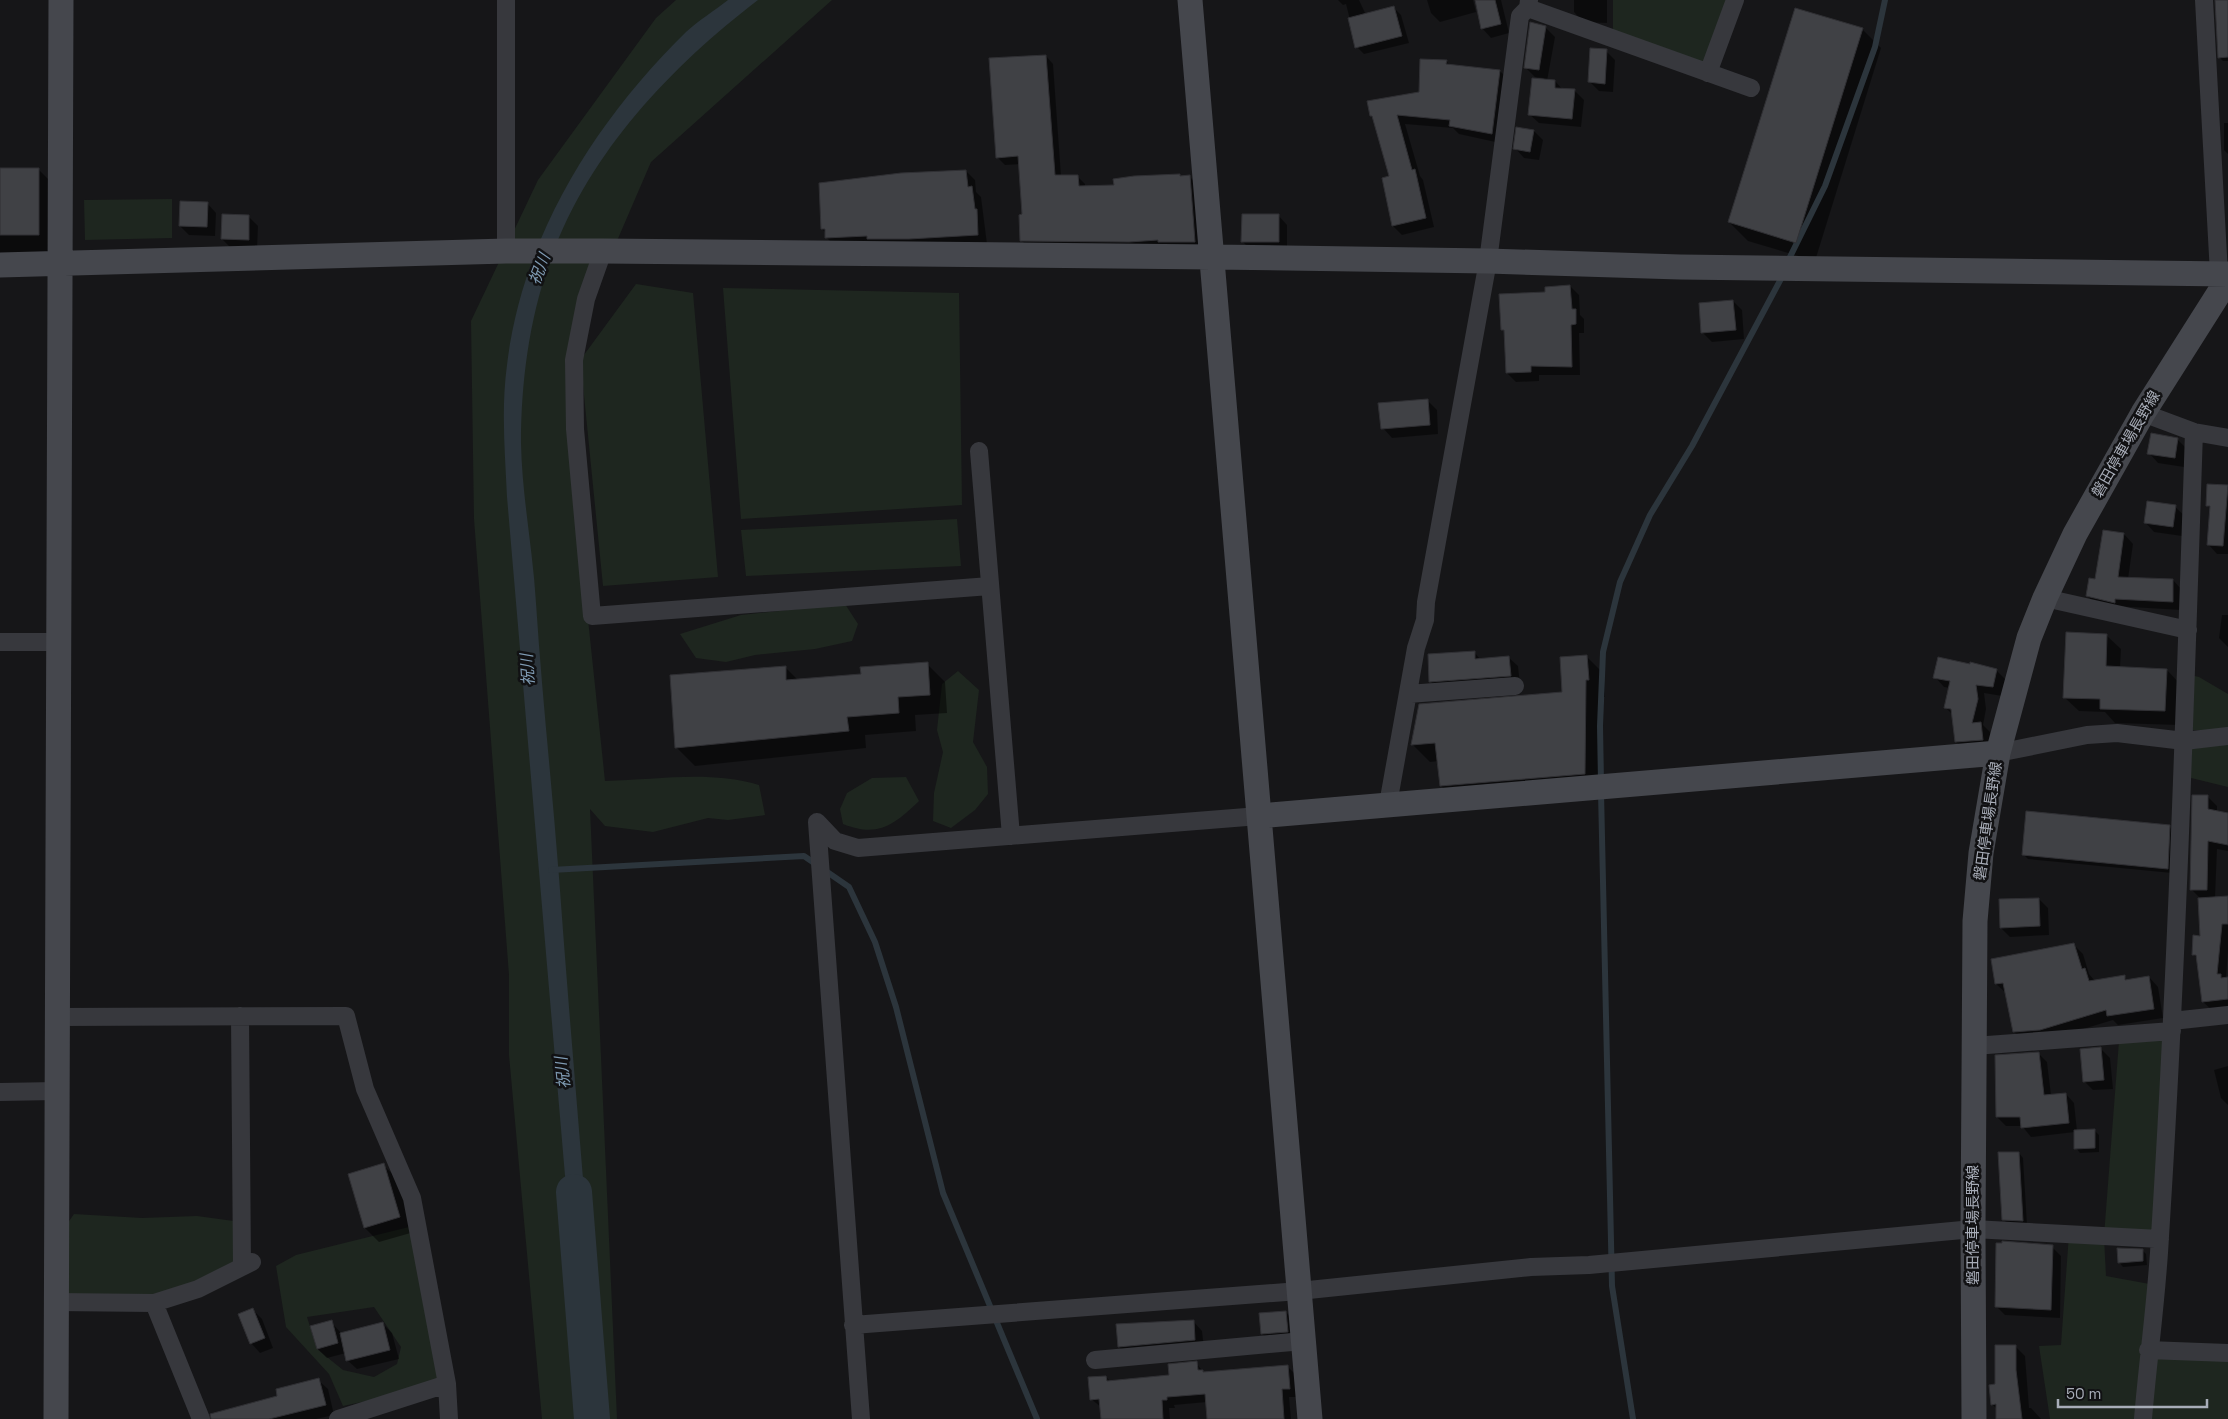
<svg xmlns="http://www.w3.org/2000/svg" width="2228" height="1419" viewBox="0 0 2228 1419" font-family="'Space Grotesk','Noto Sans JP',sans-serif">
  <rect width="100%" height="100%" fill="#161618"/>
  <path fill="#1e261f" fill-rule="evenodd" d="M676,0h156l-181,162 -69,160 -1,37 55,-75 57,9 25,284 -115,9 -22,-221 -6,130 30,286c52,-1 103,-11 154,4l6,30 -37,5 -20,-2 -55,14 -48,-6 -15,-17 27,610h-75l-33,-364v-80l-35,-456 -3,-198 67,-141 118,-162z
    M1613,0h120l-25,73 -95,-34z
    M172,199v39l-87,2 -1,-40z
    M723,288l236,5 3,212 -221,14z
    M957,519l4,47 -215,10 -5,-46z
    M845,604l13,20 -6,17 -37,8 -60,6 -29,7 -30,-4 -16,-24 61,-19z
    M958,671l21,19 -6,52 14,25 1,27 -13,16 -24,18 -18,-7 1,-28 9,-41 -6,-22 5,-46z
    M2186,674l13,3 29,17v37l-40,-1z
    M2228,736v51l-45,-11 1,-35z
    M906,777l13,24c-25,24 -41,37 -76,23l-3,-15 7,-16 25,-15z
    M2172,1031l-12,208 -56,-2 2,39 49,9 -5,65 78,3v66h-178l-11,-73 22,-1 8,-111 35,2 15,-195z
    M74,1214l68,4 55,-2 44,6 1,45 -67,29 -109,6 -10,-62z
    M417,1225l30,159 -104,22 -14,-32 -43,-47 -10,-61 20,-11zM374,1307l27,40 -4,17 -23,13 -31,-7 -26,-21 -10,-32z"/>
  <path fill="#2c353c" d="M728,0h30c-89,68 -172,156 -209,264 -20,57 -28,119 -28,179 1,54 12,107 15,160 6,92 16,183 23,274 9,125 20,250 30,375l-19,-18 -63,-737c-2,-44 -6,-88 0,-132 15,-128 88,-244 179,-333 13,-12 28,-21 42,-32z"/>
  <path fill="#0007" d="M1338,0h21l7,15 28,-7 7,7 8,28 -45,11 -7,-7 -11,-43 -3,1z
    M1427,0h46l3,12 -36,10 -9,-9z
    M1477,0h24l8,33 -18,5 -9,-10z
    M1574,0h33v23l-24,-1 -9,-10z
    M2216,0h12v61h-5l-4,-4z
    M1545,27l10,10 -8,44h8l8,9 12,1 9,9 -3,27 -42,-4 -10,-9 15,-36 -9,-1 -10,-10z
    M1862,29l19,19 -66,213 -67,-20 -19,-19z
    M1606,51l9,9 -2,32 -14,-1 -9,-9z
    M1046,56l7,8 8,112h16l8,8v3l31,-1 63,-11 3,2h8l7,7 5,65 -173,-1 -8,-8 2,-24 -3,-52 -15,1 -8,-8z
    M1446,61l4,4 50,6 9,9 -9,63 -41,-9 -6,-6 -48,-4 15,52 3,4 11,47 -32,8 -9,-9 -2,-49 -17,-58 -3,-3 49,-23z
    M2224,123h4v31l-4,-4z
    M1534,131l9,9 -4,20 -15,-2 -9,-10z
    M0,169h38l19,19v65h-57z
    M966,171l9,9 1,12 5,5 6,47 -151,3 -9,-9 -1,-5 -4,-4z
    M207,203l9,10 -1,23 -26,-1 -9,-9z
    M1278,215l9,10v26h-35l-9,-9z
    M249,217l9,9 -1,23 -26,-1 -9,-9z
    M1570,286l9,9 1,20 4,4v14h-5l1,42h-41v6l-23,1 -9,-9 -2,-41 -2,-3 43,-36z
    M1733,301l9,9 2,29 -32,3 -10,-10z
    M1427,400l10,10 1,24 -46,4 -9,-10z
    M2178,440l9,9 -3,18 -26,-4 -9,-10z
    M2227,486l1,1v67h-11l-9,-10 3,-35 -3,-3z
    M2175,507l10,9 -3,20 -28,-4 -9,-10z
    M2124,534l9,10 -5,35 45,1 9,10 -1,20 -84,-5 -10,-9z
    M2222,615h6v32l-9,-9z
    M2106,635l15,14 -1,19 47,2 14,15 -2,40 -64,-2 -10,-11 -26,-1 -15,-14z
    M1474,652l7,8 27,-3 10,9 2,19 -80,6 -10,-10z
    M1587,657l17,17 1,23h-2l-1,94 -143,12 -18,-17 -2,-25 -9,1 -17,-17 7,-40 143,-12z
    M1971,663l26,8 9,9 -4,16 -18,-3 2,16 -3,16 7,7 2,17 -26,2 -10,-9 -3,-27 -8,-8 5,-19 -6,-1 -9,-10z
    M927,664l18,18 2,31 -32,2 1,16 -51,4 1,13 -171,18 -18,-18 109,-80 13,13 63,-6z
    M2207,796l10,10v6l11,2v37l-11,-2 -2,49 13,-1v54l-2,27h2v30l-16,2 -9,-8 -5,-42 -5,-6 8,-17v-38l-10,-10z
    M2169,826l4,5 -1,42 -144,-14 -4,-4z
    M2039,899l9,9 1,27 -39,2 -9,-9z
    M2074,945l9,9 6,20 6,7 29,-4 4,4 21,-4 9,10 5,31 -45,7 -5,-5 -63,19 -26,2 -10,-9 -8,-39 -10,-9z
    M2100,1048l10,10 3,31 -20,1 -9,-9z
    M2038,1053l9,9 4,33 15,-1 8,9 3,28 17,-1 5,5v17l-19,1 -4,-5 -1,-16 -44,5 -9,-11h-16l-9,-9z
    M2228,1066v39l-7,-7 -7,-28z
    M2019,1153l4,5 4,67 -19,-1 -5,-5z
    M383,1165l15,14 16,53 -35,10 -14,-14z
    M2052,1247l9,9 -1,62 -55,-3 -9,-9z
    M2142,1250l4,4 1,11 -24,2 -4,-5z
    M253,1310l9,9 11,29 -13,5 -9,-10z
    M1286,1312l9,10 2,19 -25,2 -10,-9z
    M1193,1321l9,10 2,18 -75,7 -10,-9z
    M331,1322l11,12 41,-10 9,9 7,26 -42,10 -10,-9 -1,-7 -19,5 -9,-9z
    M2015,1346l10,10 4,52h2l10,11h-43l-1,-10 -5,-5 4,-19z
    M1196,1363l9,11 83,-7 8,8 2,22h-9l2,22h-83l-1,-17 -33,3 1,3h-6l1,11h-68l-1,-12 -10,-8 15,-22 4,4 60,-4z
    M318,1380l10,9 6,26 -18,4h-98z"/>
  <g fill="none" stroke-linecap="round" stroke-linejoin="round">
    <path stroke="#2c353c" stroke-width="6" d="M1787,263l38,-77 50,-139 10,-47
      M1601,782l-1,-56 3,-74 17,-70 30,-67 42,-69 91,-171
      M1601,792l11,494 21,133
      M551,870l253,-14 45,31 26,55 21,65 47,186 94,226"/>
    <path stroke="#2c353c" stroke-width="36" d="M574,1192l18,227"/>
  </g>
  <path fill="#404145" stroke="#303034" d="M1475,0h20l6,24 -20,5z
    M2215,0h13v57l-10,1z
    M1394,6l8,30 -47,12 -7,-30z
    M1795,8l68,20 -67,215 -68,-21z
    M1530,22l16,4 -7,44 -15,-2z
    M1590,48l17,1 -2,35 -17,-2z
    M1046,55l9,120h23l1,11 35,-1 -1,-6 21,-3 46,-2v2l10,-1 5,67h-37v-2l-29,2 -109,-1 -1,-26 3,-1 -4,-58 -22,2 -7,-100z
    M1420,59l27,1 -1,4 54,6 -8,64 -43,-8 1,-6 -53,-5 15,55 3,-1 11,49 -34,8 -10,-48 7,-2 -17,-60h-2l-3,-15 52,-9z
    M1532,78l23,2v8l20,1 -3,30 -44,-4z
    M1516,127l18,3 -4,22 -17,-3z
    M0,168h39v67h-39z
    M966,170l2,17 4,-1 3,23h2l1,26 -69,4h-42v-3l-42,2v-9h-4l-2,-46 82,-10z
    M180,201l28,1 -1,25 -28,-1z
    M222,214l27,1v25l-28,-1z
    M1242,214h37v28h-38z
    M1570,285l2,24h4v15l-5,1 1,42 -41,-1v6l-25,1 -2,-43h-3l-2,-36 46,-2v-5z
    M1733,300l3,30 -35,3 -2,-30z
    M1428,399l2,26 -49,4 -3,-26z
    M2151,433l27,5 -3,20 -28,-4z
    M2207,484l21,1 -5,61 -16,-1 3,-39h-4z
    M2147,501l29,4 -3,22 -29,-4z
    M2103,530l21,3 -6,44 55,2v23l-58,-3v4l-29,-7 3,-18 6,1z
    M2066,632l41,2 -1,32 61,3 -2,42 -65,-2v-10l-37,-1z
    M1475,651v8l34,-3 2,20 -82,6 -1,-28z
    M1587,655l2,25h-3l-1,94 -145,12 -5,-43 -24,2 8,-41 143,-12 -2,-35z
    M1938,657l32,7v-2l27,7 -4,18 -17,-2 2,14 -6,24 9,-1 2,18 -28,2 -4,-33 -7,-1 6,-27 -17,-3z
    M928,662l2,33 -32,2 1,16 -52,4 2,14 -174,17 -5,-73 116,-9v14l75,-6 -1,-7z
    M2192,795h16v14l20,4v32l-20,-4 -1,49h-17z
    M2026,811l144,14 -2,44 -146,-14z
    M2228,896v28h-6l-5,50h4v4l7,-1v22l-26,3 -6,-47h-4l1,-20 7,1 -2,-38z
    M2039,898l1,28 -40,2 -1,-29z
    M2074,943l8,26 3,-1 4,13 36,-6v5l24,-4 5,33 -47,7 -1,-6 -66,20 -27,2 -10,-49 -8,1 -4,-25z
    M2101,1047l3,33 -21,2 -3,-33z
    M2039,1052l5,43 22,-2 3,30 -48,5 -1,-11h-24l-1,-62z
    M2095,1129v19l-21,1v-19z
    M1998,1152h21l4,69 -21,-1z
    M384,1163l16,54 -36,11 -16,-54z
    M2002,1241l51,4 -2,65 -56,-3 1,-64h6z
    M2117,1248l26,1v12l-25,2z
    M253,1308l12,30 -15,6 -12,-30z
    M1286,1311l2,21 -27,2 -2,-21z
    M332,1320l6,23 -21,6 -7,-23z
    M1194,1320l1,20 -77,7 -2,-23z
    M383,1322l7,28 -44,11 -6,-28z
    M1995,1345h21v25l6,49h-26v-15l-5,1 -2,-20 6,-1z
    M1197,1361l1,9h5v2l85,-7 2,24h-8l2,30h-77l-2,-25 -38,3v3h-5l1,19h-62l-2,-20 -9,1 -2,-23 18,-1 1,5 62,-6 -1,-11z
    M319,1378l7,27 -57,14h-58l-1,-5 67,-18 -1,-7z"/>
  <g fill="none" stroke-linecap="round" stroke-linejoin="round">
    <path stroke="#37383d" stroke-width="18" d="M2204,0l15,274
      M1528,8l223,80
      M1708,73l27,-73
      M506,251v-251
      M603,251l-17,48 -12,61 1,69 17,187 398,-30
      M2143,413l51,19 34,6
      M979,451l32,385
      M2045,598l143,32
      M0,642h58
      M1408,694l107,-8
      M1998,753l89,-18 30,-2 67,8 44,-5
      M1388,804l28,-156 9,-28 1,-18 62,-341 32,-245 8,-8 1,-8
      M817,822l44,597
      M817,822l18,19 23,7 401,-32
      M240,1016l2,251
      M57,1017l289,-1 19,73 47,109 35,186 2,35
      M2172,1021l56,-6
      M1974,1046l198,-15
      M0,1092l56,-1
      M55,1302l99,1 44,-14 54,-27
      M154,1303l47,116
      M853,1325l446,-34 232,-24 58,-2 384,-36 187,10
      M2148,1350l80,3
      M1095,1360l208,-19
      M338,1419l109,-35
      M2143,1419c5,-61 14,-122 17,-183 17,-268 25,-536 34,-804"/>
    <path stroke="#45474d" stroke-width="25" d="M1190,0l120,1419
      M0,265l506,-14h97l609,6 276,4 192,6 548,7
      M1259,816l739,-63
      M56,1419l5,-1419
      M1974,1419l-1,-190 2,-308 6,-68 17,-100 31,-115 16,-40 30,-64 68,-121 85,-134"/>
  </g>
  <g text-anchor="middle" stroke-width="5" stroke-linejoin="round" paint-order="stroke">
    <g font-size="15" fill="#a8adb8" stroke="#111113">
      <text transform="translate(2126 444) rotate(-60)" y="5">磐田停車場長野線</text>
      <text transform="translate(1988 821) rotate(-82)" y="5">磐田停車場長野線</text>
      <text transform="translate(1973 1225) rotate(-90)" y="5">磐田停車場長野線</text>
    </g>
    <g font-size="16" font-style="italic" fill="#7f9bb3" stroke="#111113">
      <text transform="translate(539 269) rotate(-69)" y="6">祝川</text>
      <text transform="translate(527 670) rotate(-94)" y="6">祝川</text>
      <text transform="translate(562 1073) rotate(-96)" y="6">祝川</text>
    </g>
  </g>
  <path d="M2058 1399v8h149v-8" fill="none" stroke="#a8adb8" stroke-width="2.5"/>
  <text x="2066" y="1399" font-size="15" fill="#a8adb8" stroke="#111113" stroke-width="4" paint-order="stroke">50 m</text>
</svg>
